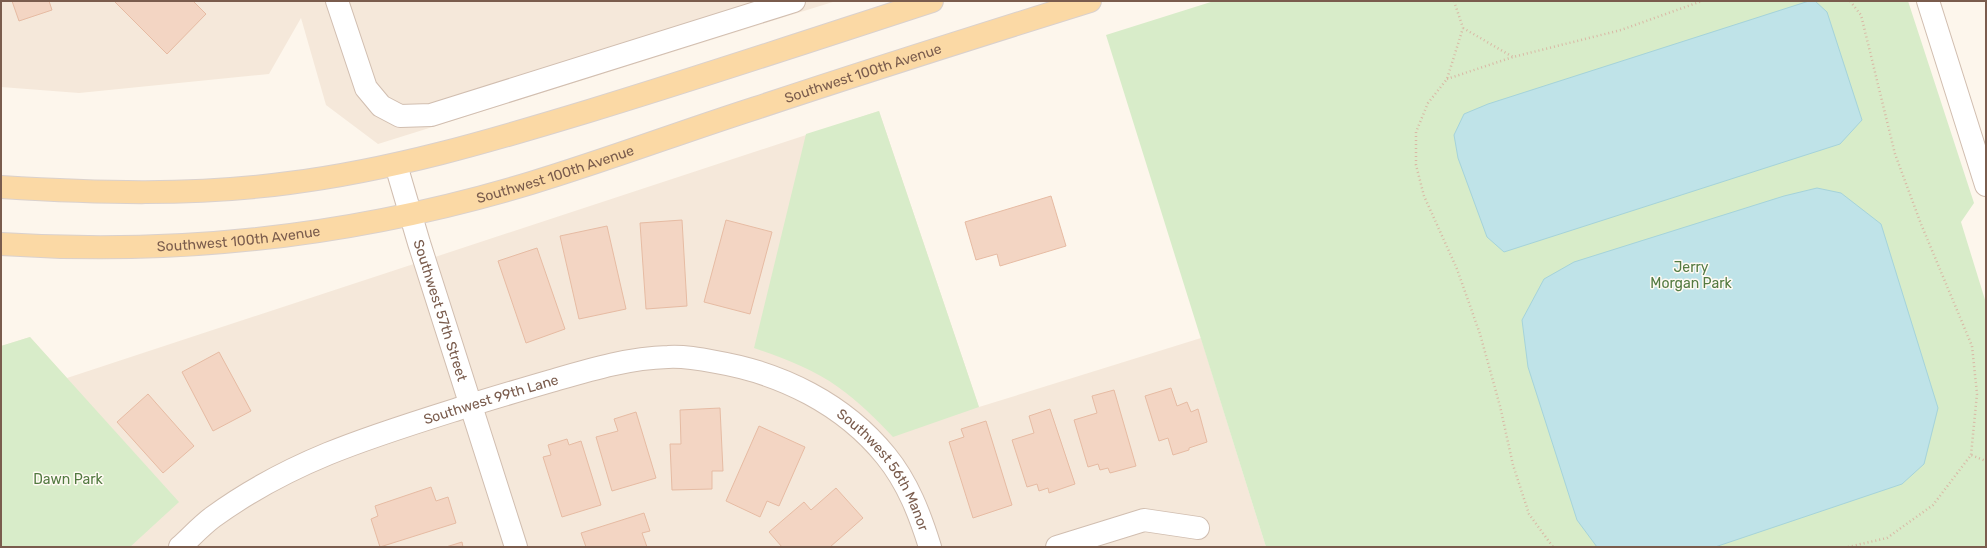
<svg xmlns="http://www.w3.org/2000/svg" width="1987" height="548" viewBox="0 0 1987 548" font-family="Rubik,sans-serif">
  <rect width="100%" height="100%" fill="#fdf6ec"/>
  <path fill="#f5e8da" d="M1,1h835l-458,143 -52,-39 -25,-87 -32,56 -190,19 -78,-6z
    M879,111l100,296 222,-69 65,209h-1265v-201l29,-9 37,41z"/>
  <path fill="#d8ecc9" d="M1214,1h694l66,202 -13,19 25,81v244h-720l-160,-512z
    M879,111l100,296 -86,30c-17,-18 -35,-36 -55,-50 -25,-18 -55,-29 -84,-39l52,-214z
    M30,337l149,165 -49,45h-129v-201z"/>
  <path fill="#bfe3e8" stroke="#a5d3da" d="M1809,1h6l12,11 35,108 -22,24 -336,108 -17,-15 -29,-79 -4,-23 10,-21 24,-10z
    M1817,188l24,5 40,31 57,184 -14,56 -22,20 -187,63h-118l-20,-27 -49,-153 -6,-47 22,-41 30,-17 210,-66z"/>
  <path fill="#f3d5c3" stroke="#e6bba3" d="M12,1h37l3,9 -33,11z
    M114,1h79l13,13 -39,40z
    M1051,196l15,50 -66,20 -3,-12 -21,6 -11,-38z
    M682,220l5,86 -41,3 -6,-86z
    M726,220l46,12 -22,82 -46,-12z
    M607,226l19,83 -47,10 -19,-83z
    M537,248l28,81 -39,14 -28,-82z
    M219,352l32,59 -38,20 -31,-59z
    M1171,388l6,18 10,-4 4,10 7,-3 9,33 -18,6v2l-16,5 -5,-17 -9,3 -14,-45z
    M1114,390l22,76 -26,7 -2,-5 -8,2 -2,-6 -10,3 -14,-47 23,-7 -5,-17z
    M148,394l46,52 -31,27 -46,-51z
    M720,408l3,63h-11v18l-40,1 -2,-46h11l-1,-34z
    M1050,409l25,75 -26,9 -1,-5 -9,3 -2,-7 -10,3 -15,-47 22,-7 -5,-17z
    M636,412l20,66 -44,13 -16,-54 22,-6 -4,-12z
    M986,421l26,84 -39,13 -24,-76 15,-5 -3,-8z
    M759,426l46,21 -26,59 -12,-5 -7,16 -34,-16z
    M567,439l2,6 12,-4 20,64 -39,12 -19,-60 8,-2 -3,-10z
    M431,487l5,14 12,-4 8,26 -76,24 -9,-28 7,-3 -3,-10z
    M836,488l27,30 -33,29h-48l-13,-15 35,-30 7,8z
    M644,513l6,18 -8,2 5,14h-61l-5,-14z
    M462,542l1,5h-17z"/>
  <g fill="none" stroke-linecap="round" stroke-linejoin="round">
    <g stroke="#d1beb0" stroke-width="24">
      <g id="minor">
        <path d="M337,1l29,87 15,18 19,10 31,-1 363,-114"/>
        <path d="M1928,1l58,184"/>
        <path id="s1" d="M396,165l23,78 97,304"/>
        <path id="s2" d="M180,547c11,-10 21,-21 33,-30 77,-56 156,-80 245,-108 31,-10 62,-19 93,-28 38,-11 77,-23 117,-24 16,-1 32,2 48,5 65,11 128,42 170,94 22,27 34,59 44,91"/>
        <path d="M1057,547l87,-27 54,8"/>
      </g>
    </g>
    <g stroke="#dad1cd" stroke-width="24">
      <g id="major">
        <path d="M1,187c96,6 193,9 288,-4 103,-13 201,-42 300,-72 115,-35 229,-73 343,-110"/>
        <path id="s3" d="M1,244c180,12 358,-9 530,-61 76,-23 150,-51 225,-75 111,-37 222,-72 334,-107"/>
      </g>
    </g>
    <path stroke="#d9b8a5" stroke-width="2.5" stroke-dasharray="1 3" stroke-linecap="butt" d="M1454,1l9,27 -16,51 -19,24 -12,29v33l8,31 33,73 23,65 20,72 13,59 16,49 24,33
      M1850,1l11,14 34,139 26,70 51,122 5,48 -6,61
      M1463,28l50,29 108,-27 81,-29
      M1447,79l66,-22
      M1848,547l39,-9 46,-33 38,-50 15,6"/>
    <use href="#minor" stroke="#fff" stroke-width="22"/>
    <use href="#major" stroke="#fbd9a5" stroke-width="22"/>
  </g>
  <g text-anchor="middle" stroke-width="3" stroke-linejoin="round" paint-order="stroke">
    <g font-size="14" fill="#7a5c4d" stroke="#fffaf3">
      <text dy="5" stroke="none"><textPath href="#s3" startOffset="886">Southwest 100th Avenue</textPath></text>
      <text dy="5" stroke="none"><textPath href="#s3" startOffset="562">Southwest 100th Avenue</textPath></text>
      <text dy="5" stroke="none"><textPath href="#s3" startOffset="238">Southwest 100th Avenue</textPath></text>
      <text dy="5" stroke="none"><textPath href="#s1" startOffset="152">Southwest 57th Street</textPath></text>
      <text dy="5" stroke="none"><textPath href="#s2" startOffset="348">Southwest 99th Lane</textPath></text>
      <text dy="5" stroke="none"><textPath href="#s2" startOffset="787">Southwest 56th Manor</textPath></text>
    </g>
    <g font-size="14" fill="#537a41" stroke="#fffaf3">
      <text x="1691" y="272">Jerry<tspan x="1691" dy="16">Morgan Park</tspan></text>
      <text x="68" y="484">Dawn Park</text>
    </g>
  </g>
  <rect width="1987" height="548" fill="none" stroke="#7a5c4d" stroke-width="4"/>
</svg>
